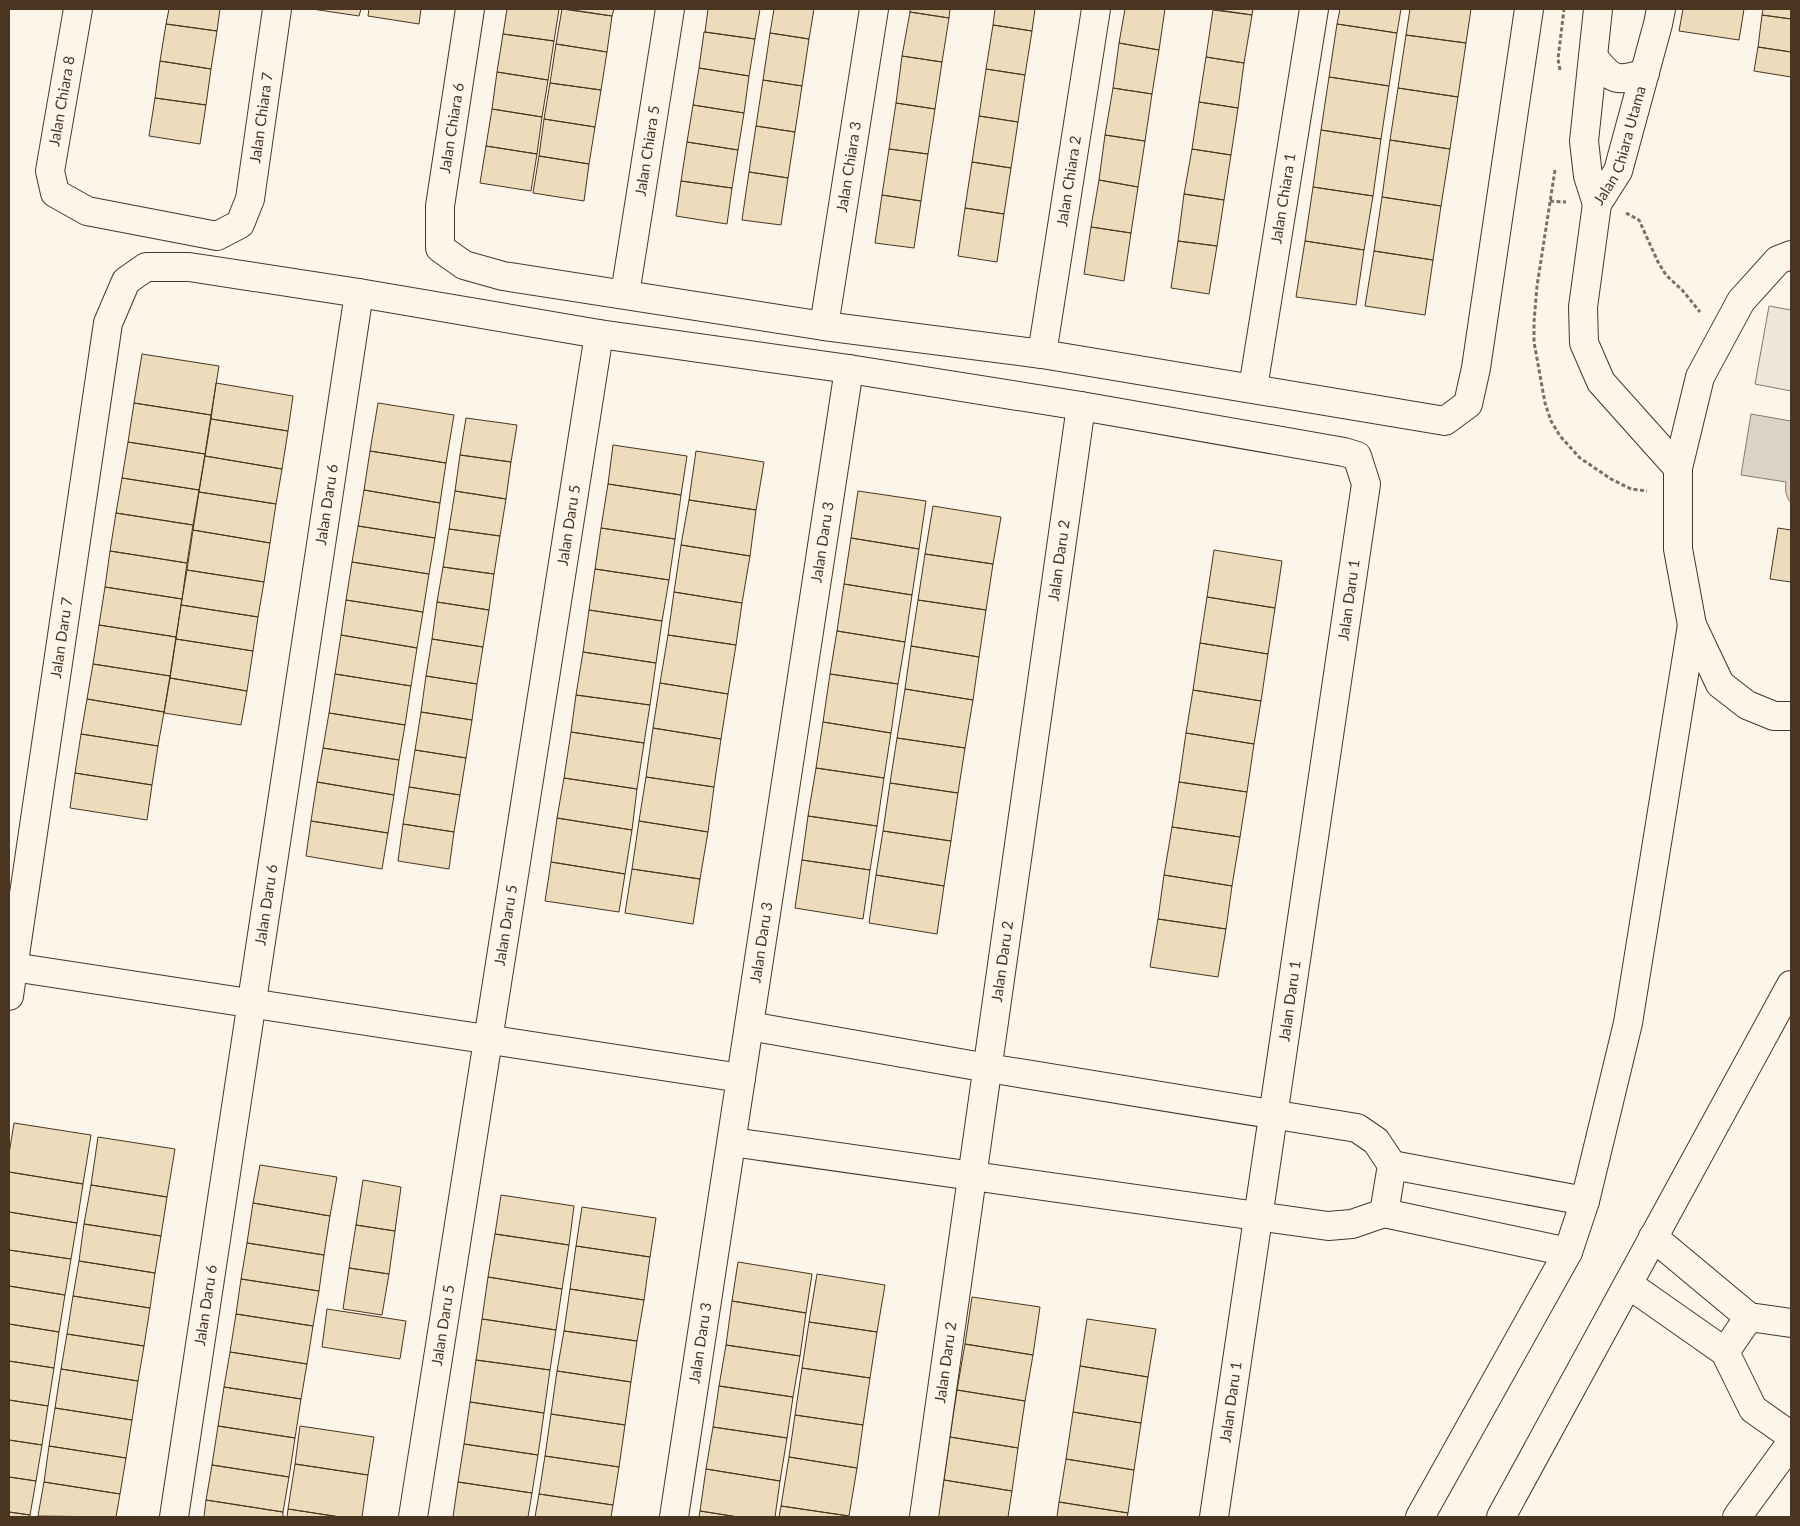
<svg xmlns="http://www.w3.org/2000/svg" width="1800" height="1526" viewBox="0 0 1800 1526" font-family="Lato,sans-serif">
  <rect width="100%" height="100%" fill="#fbf6e9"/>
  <path fill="#ede6d9" stroke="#887966" d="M1769,306l22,4v81l-36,-7z"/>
  <path fill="#dcd4c6" stroke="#887966" d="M1751,414l40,7v82c-5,-6 -6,-12 -5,-21l-45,-7z"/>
  <path fill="#ecdcbc" stroke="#4a3520" d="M169,9h51l-3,22 -51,-7z
    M312,9h49l-2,7z
    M369,9h52l-2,15 -51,-8z
    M507,9h52l-5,32 -51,-7z
    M562,9l50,7 -5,36 -51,-8z
    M566,9h48l-2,7z
    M708,9h52l-5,30 -50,-7z
    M774,9h40l-5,30 -39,-6z
    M910,9h40l-1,9 -39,-6z
    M995,9h40l-3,22 -39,-6z
    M1125,9h40l-6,41 -40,-7z
    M1213,9h40l-1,6z
    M1340,9h61l-4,24 -60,-9z
    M1410,9h61l-5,34 -60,-8z
    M1683,9h61l-5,31 -60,-9z
    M1763,9h28v10l-29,-4z
    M1213,10l39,5 -8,48 -38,-6z
    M910,12l39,6 -7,44 -40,-6z
    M1762,15l29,4v33l-33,-5z
    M166,24l51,7 -6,38 -51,-8z
    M1337,24l60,9 -8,53 -60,-9z
    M993,25l39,6 -7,44 -39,-6z
    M704,32l51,7 -6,37 -50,-8z
    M770,33l39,6 -7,47 -39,-6z
    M503,34l51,7 -6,39 -51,-8z
    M1406,35l60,8 -8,54 -60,-9z
    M1119,43l40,7 -7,44 -39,-6z
    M556,44l51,8 -6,38 -51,-7z
    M1758,47l33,5v25l-37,-6z
    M902,56l40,6 -7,47 -39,-6z
    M1206,57l38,6 -6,45 -39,-6z
    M160,61l51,8 -5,36 -51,-7z
    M699,68l50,8 -5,37 -51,-8z
    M986,69l39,6 -7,47 -39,-6z
    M497,72l51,8 -6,37 -50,-8z
    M1329,77l60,9 -8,53 -60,-9z
    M763,80l39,6 -7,46 -39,-6z
    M550,83l51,7 -6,37 -51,-8z
    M1113,88l39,6 -7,47 -40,-6z
    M1398,88l60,9 -8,52 -60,-9z
    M155,98l51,7 -6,39 -51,-8z
    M1199,102l39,6 -7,47 -39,-6z
    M896,103l39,6 -7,45 -39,-5z
    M693,105l51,8 -6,37 -51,-8z
    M492,109l50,8 -5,37 -51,-8z
    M979,116l39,6 -7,46 -39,-6z
    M544,119l51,8 -6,37 -50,-8z
    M756,126l39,6 -7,46 -39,-6z
    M1321,130l60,9 -8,57 -60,-9z
    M1105,135l40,6 -7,46 -39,-7z
    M1390,140l60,9 -9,57 -59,-9z
    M687,142l51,8 -6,38 -51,-7z
    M486,146l51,8 -6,37 -51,-8z
    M889,149l39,5 -7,47 -39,-6z
    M1192,149l39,6 -7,45 -40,-6z
    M539,156l50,8 -5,37 -51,-8z
    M972,162l39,6 -7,46 -39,-6z
    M749,172l39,6 -7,47 -39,-5z
    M1099,180l39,7 -7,46 -40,-6z
    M681,181l51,7 -5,36 -51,-8z
    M1313,187l60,9 -9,54 -59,-9z
    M1184,194l40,6 -7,46 -39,-5z
    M882,195l39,6 -7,47 -39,-5z
    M1382,197l59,9 -8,54 -59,-9z
    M965,208l39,6 -7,48 -39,-6z
    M1091,227l40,6 -7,48 -40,-7z
    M1178,241l39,5 -8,48 -38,-6z
    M1305,241l59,9 -8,55 -60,-8z
    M1374,251l59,9 -8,55 -60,-9z
    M142,354l77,12 -8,49 -77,-12z
    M216,383l77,13 -5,35 -77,-12z
    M134,403l77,12 -6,39 -77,-12z
    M378,403l76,12 -8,48 -76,-12z
    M466,418l51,7 -6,37 -51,-7z
    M211,419l77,12 -6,38 -77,-13z
    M128,442l77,12 -6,36 -77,-12z
    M613,445l74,11 -6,39 -73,-11z
    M370,451l76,12 -6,40 -76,-13z
    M696,451l68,11 -8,48 -67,-10z
    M460,455l51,7 -5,37 -51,-8z
    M205,456l77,13 -6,35 -77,-12z
    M122,478l77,12 -6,35 -77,-12z
    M608,484l73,11 -6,44 -74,-11z
    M364,490l76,13 -5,35 -77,-12z
    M455,491l51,8 -6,37 -51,-7z
    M858,491l68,10 -7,48 -68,-11z
    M199,492l77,12 -6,39 -77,-13z
    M689,500l67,10 -6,46 -69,-11z
    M933,506l68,11 -8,47 -68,-10z
    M116,513l77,12 -6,38 -77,-12z
    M358,526l77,12 -6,36 -77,-12z
    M601,528l74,11 -6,41 -74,-11z
    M1778,528l13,2v52l-21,-3z
    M449,529l51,7 -6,38 -51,-7z
    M193,530l77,13 -6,39 -77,-12z
    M851,538l68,11 -7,46 -68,-11z
    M681,545l69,11 -8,47 -68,-11z
    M1214,550l68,11 -7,47 -68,-11z
    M110,551l77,12 -5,36 -77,-12z
    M925,554l68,10 -7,46 -68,-10z
    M352,562l77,12 -6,38 -77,-12z
    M443,567l51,7 -5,36 -52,-8z
    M595,569l74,11 -7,41 -73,-11z
    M187,570l77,12 -6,35 -77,-12z
    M844,584l68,11 -7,47 -68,-11z
    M105,587l77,12 -6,38 -77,-12z
    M674,592l68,11 -6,42 -68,-10z
    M1207,597l68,11 -7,46 -68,-11z
    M346,600l77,12 -6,36 -76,-13z
    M918,600l68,10 -7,47 -68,-11z
    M437,602l52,8 -6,37 -51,-8z
    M181,605l77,12 -5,34 -77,-12z
    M589,610l73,11 -6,42 -73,-11z
    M99,625l77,12 -6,39 -77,-12z
    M837,631l68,11 -7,42 -68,-10z
    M341,635l76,13 -6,38 -76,-12z
    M668,635l68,10 -8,49 -68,-11z
    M176,639l77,12 -6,40 -77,-13z
    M432,639l51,8 -6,37 -51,-8z
    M1200,643l68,11 -7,47 -68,-11z
    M911,646l68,11 -6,43 -68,-11z
    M583,652l73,11 -6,42 -74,-10z
    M93,664l77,12 -6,36 -77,-13z
    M335,674l76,12 -6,39 -76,-12z
    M830,674l68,10 -7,49 -68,-11z
    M426,676l51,8 -5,36 -51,-8z
    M170,678l77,13 -6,34 -77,-12z
    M660,683l68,11 -7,45 -68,-11z
    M905,689l68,11 -8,48 -68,-10z
    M1193,690l68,11 -7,43 -68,-11z
    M576,695l74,10 -6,38 -73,-11z
    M87,699l77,13 -6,34 -77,-12z
    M421,712l51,8 -6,38 -51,-8z
    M329,713l76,12 -6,35 -76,-12z
    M823,722l68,11 -7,45 -68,-10z
    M653,728l68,11 -7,48 -68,-10z
    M571,732l73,11 -7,46 -73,-11z
    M1186,733l68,11 -7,48 -68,-10z
    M81,734l77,12 -6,39 -77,-12z
    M897,738l68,10 -7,45 -68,-10z
    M323,748l76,12 -5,35 -77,-13z
    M415,750l51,8 -6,37 -51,-8z
    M816,768l68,10 -7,48 -69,-10z
    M75,773l77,12 -5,35 -77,-12z
    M646,777l68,10 -6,45 -69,-11z
    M564,778l73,11 -5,41 -75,-12z
    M317,782l77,13 -6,38 -77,-12z
    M1179,782l68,10 -7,45 -68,-10z
    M890,783l68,10 -7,48 -68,-10z
    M409,787l51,8 -6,37 -51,-8z
    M808,816l69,10 -7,44 -68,-10z
    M557,818l75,12 -7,44 -74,-12z
    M311,821l77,12 -6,36 -76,-13z
    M639,821l69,11 -8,47 -68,-10z
    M403,824l51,8 -5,37 -51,-8z
    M1172,827l68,10 -8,49 -68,-11z
    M883,831l68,10 -7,45 -68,-11z
    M802,860l68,10 -7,49 -68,-11z
    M551,862l74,12 -6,38 -74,-11z
    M632,869l68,10 -7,45 -68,-11z
    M876,875l68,11 -7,48 -68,-11z
    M1164,875l68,11 -6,43 -68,-10z
    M1158,919l68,10 -8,48 -68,-10z
    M14,1123l77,12 -8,49 -74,-12v-18z
    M98,1137l77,12 -8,48 -76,-12z
    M260,1165l77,12 -7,39 -77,-13z
    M9,1172l74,12 -6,39 -68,-11z
    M363,1180l38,7 -6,44 -39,-6z
    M91,1185l76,12 -6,39 -77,-12z
    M501,1195l73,11 -5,39 -74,-11z
    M253,1203l77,13 -6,39 -77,-12z
    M582,1207l74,11 -6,39 -74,-11z
    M9,1212l68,11 -6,36 -62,-9z
    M84,1224l77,12 -6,37 -76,-12z
    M356,1225l39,6 -6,43 -40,-6z
    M495,1234l74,11 -7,44 -74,-12z
    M247,1243l77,12 -5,36 -78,-12z
    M576,1246l74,11 -6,43 -74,-11z
    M9,1250l62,9 -6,36 -56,-9z
    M79,1261l76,12 -5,35 -77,-12z
    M738,1262l74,12 -6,39 -74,-12z
    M349,1268l40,6 -7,41 -39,-6z
    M817,1274l68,11 -8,47 -68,-10z
    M488,1277l74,12 -6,41 -74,-11z
    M241,1279l78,12 -6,35 -77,-12z
    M9,1286l56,9 -6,37 -50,-8z
    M570,1289l74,11 -7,41 -73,-10z
    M73,1296l77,12 -6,38 -77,-12z
    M972,1297l68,10 -7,48 -68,-11z
    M732,1301l74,12 -6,43 -74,-11z
    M327,1309l79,12 -6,38 -78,-12z
    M236,1314l77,12 -6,38 -77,-12z
    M482,1319l74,11 -6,40 -74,-10z
    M1087,1319l69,10 -8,48 -68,-11z
    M809,1322l68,10 -7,46 -68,-10z
    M9,1324l50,8 -5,36 -45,-7z
    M564,1331l73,10 -6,41 -74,-11z
    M67,1334l77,12 -6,35 -77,-12z
    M965,1344l68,11 -8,46 -68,-11z
    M726,1345l74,11 -7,41 -74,-11z
    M230,1352l77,12 -6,35 -77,-12z
    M476,1360l74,10 -6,43 -74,-11z
    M9,1361l45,7 -6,38 -39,-6z
    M1080,1366l68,11 -7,46 -68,-11z
    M802,1368l68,10 -7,47 -68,-10z
    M61,1369l77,12 -6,39 -77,-12z
    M557,1371l74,11 -6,43 -74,-11z
    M719,1386l74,11 -6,41 -74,-11z
    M224,1387l77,12 -6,39 -77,-12z
    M957,1390l68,11 -7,47 -68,-11z
    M9,1400l39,6 -6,39 -33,-5z
    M470,1402l74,11 -6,42 -74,-11z
    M55,1408l77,12 -6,38 -77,-12z
    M1073,1412l68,11 -7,47 -68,-11z
    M551,1414l74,11 -6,42 -74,-11z
    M795,1415l68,10 -6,43 -68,-11z
    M218,1426l77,12 -6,39 -77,-12z
    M300,1426l74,11 -6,38 -73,-11z
    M713,1427l74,11 -7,43 -74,-12z
    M950,1437l68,11 -6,43 -68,-11z
    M9,1440l33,5 -6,36 -27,-4z
    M464,1444l74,11 -6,38 -74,-11z
    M49,1446l77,12 -6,36 -76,-12z
    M545,1456l74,11 -6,38 -74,-11z
    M789,1457l68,11 -8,48 -68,-10z
    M1066,1459l68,11 -6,43 -69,-11z
    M295,1464l73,11 -6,42h-22l-52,-8z
    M212,1465l77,12 -6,35 -77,-12z
    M706,1469l74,12 -5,36h-37l-38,-6z
    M9,1477l27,4 -6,34 -21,-3z
    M944,1480l68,11 -4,26h-70z
    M44,1482l76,12 -4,23 -78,-1z
    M458,1482l74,11 -4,24h-75z
    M539,1494l74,11 -2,12h-76z
    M206,1500l77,12v5h-79z
    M1059,1502l69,11 -1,4h-70z
    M781,1506l68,10v1h-70z
    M288,1509l52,8h-53z
    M700,1511l38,6h-39z
    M9,1512l21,3v2h-21z"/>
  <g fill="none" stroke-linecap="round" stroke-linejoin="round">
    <g stroke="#4a3520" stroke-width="30">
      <g id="minor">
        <path id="s1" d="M78,9l-28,162 5,22 32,18 130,25 23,-12 10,-25 27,-190"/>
        <path d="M470,9l-30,197v42l24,17 39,11 321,50 218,28 403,67 23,-17 8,-36 53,-359"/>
        <path id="s2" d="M1598,9l-14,132 4,35 9,28 21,-33 40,-147 3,-15"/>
        <path d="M1594,58c19,23 22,24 51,15"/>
        <path d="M1597,204l-14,103 1,36 17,39 77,86"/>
        <path d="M1791,255l-13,5 -37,41 -41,76 -22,91v81l14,76 28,59 27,21 27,11h17"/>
        <path id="s3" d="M625,294l45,-285"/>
        <path id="s4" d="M824,326l50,-317"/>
        <path id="s5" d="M1042,354l54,-345"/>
        <path id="s6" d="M1253,388l61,-379"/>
        <path d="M13,967l728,111"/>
        <path id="s7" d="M9,996l99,-673 18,-42 20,-14h43l170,26 240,41 250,35 232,37 263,46 13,4 9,28 -152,1033"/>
        <path d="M732,1142l596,84 24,-2 32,-11 8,-48 -16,-24 -19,-13 -369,-60 -239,-42"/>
        <path d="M1392,1165l193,36"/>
        <path d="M1384,1213l184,39"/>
        <path d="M1653,1237l96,80"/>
        <path d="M1628,1284l97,68"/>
        <path d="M1791,1323l-42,-6 -24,35 28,57 38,27"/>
        <path id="s8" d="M174,1517l185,-1224"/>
        <path id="s9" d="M413,1517l186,-1183"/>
        <path id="s10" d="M674,1517l175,-1148"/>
        <path id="s11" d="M924,1517l157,-1111"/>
        <path d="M1420,1517l148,-265 17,-51 43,-178 64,-398"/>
        <path d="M1501,1517l290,-532"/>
        <path d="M1737,1517l54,-74"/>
      </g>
    </g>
    <path stroke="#7f6f5c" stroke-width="3" stroke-dasharray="4 2.5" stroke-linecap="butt" d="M1560,70l-2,-11 6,-50
      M1555,170l-18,116 -3,36v20l11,61 6,18 9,15 20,22 31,21 20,10 16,2
      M1550,201l16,1
      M1626,213l13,7 19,42 8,13 17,16 17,21"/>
    <use href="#minor" stroke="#fbf6e9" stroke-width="28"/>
  </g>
  <g text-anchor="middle" stroke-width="4" stroke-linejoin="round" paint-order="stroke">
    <g font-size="15" fill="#4a3520" stroke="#fbf6e9">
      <text transform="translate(62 101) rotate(-80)" y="5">Jalan Chiara 8</text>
      <text dy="5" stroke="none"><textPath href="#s1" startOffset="491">Jalan Chiara 7</textPath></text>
      <text transform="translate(452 128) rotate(-81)" y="5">Jalan Chiara 6</text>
      <text dy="5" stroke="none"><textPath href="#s2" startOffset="261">Jalan Chiara Utama</textPath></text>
      <text dy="5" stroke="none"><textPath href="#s3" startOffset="145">Jalan Chiara 5</textPath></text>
      <text dy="5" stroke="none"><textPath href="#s4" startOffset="161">Jalan Chiara 3</textPath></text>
      <text dy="5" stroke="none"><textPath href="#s5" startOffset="175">Jalan Chiara 2</textPath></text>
      <text dy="5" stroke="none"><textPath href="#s6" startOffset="192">Jalan Chiara 1</textPath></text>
      <text dy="5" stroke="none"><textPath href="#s8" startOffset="1024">Jalan Daru 6</textPath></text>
      <text dy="5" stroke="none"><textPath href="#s9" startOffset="1004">Jalan Daru 5</textPath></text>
      <text dy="5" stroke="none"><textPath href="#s10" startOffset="986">Jalan Daru 3</textPath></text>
      <text dy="5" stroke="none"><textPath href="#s11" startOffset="966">Jalan Daru 2</textPath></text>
      <text transform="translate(1349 600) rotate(-82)" y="5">Jalan Daru 1</text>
      <text dy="5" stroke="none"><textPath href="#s7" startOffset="362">Jalan Daru 7</textPath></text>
      <text dy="5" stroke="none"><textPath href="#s8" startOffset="619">Jalan Daru 6</textPath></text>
      <text dy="5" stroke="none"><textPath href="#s9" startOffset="599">Jalan Daru 5</textPath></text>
      <text dy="5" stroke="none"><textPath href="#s10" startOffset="581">Jalan Daru 3</textPath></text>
      <text dy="5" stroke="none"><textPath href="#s11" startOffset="561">Jalan Daru 2</textPath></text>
      <text transform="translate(1290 1001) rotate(-82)" y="5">Jalan Daru 1</text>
      <text dy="5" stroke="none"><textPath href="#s8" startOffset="214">Jalan Daru 6</textPath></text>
      <text dy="5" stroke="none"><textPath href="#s9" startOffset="194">Jalan Daru 5</textPath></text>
      <text dy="5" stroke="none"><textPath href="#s10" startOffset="176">Jalan Daru 3</textPath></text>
      <text dy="5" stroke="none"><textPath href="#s11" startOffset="156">Jalan Daru 2</textPath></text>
      <text transform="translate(1231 1402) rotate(-82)" y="5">Jalan Daru 1</text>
    </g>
  </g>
  <rect width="1800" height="1526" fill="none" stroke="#4a3520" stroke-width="20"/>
</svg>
